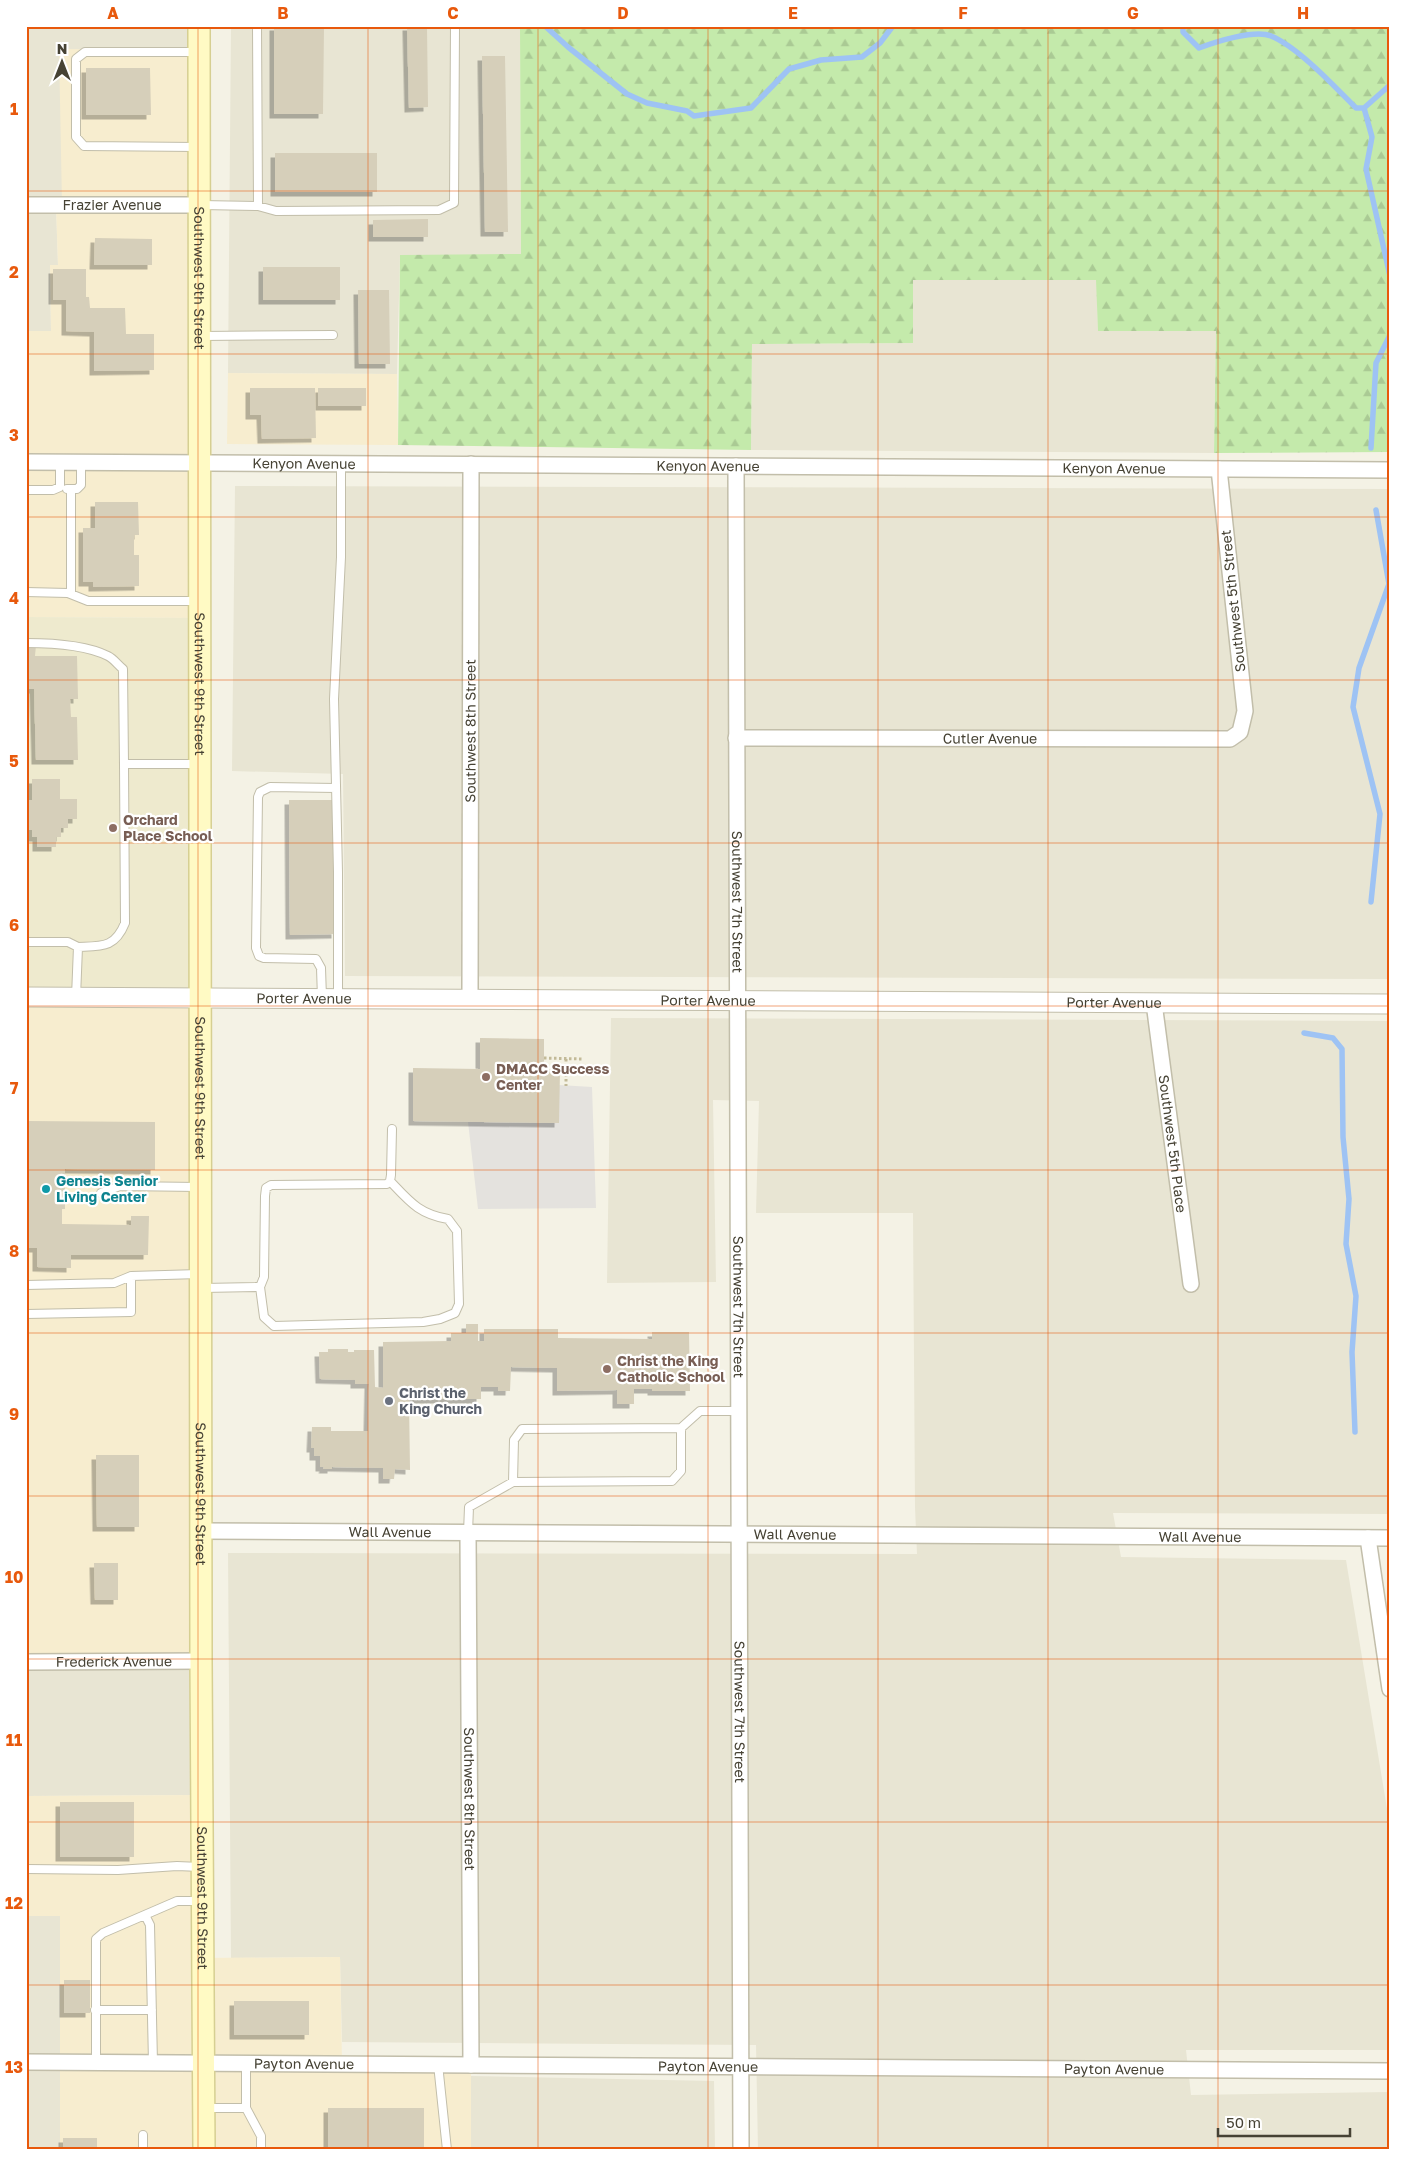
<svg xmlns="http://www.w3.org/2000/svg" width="1416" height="2176" viewBox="0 0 1416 2176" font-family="'Golos Text',sans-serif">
  <defs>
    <pattern id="forest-firs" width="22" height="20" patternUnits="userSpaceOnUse" patternTransform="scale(1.25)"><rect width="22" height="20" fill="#c4eaab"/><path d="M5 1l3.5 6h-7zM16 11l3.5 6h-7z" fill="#aaca94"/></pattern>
    <filter id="shadow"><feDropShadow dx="-4.5" dy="4.5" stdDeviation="0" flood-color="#0004"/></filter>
  </defs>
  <rect width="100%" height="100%" fill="#f4f2e5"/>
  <path fill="#e8e5d3" d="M26,26h173v24l-137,155h-6l2,60h-8l1,66h-25z
    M231,26h286l3,2 1,227h-121l-3,119 -169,-1z
    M913,280h184l1,51h118l-2,122 -463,-3 1,-106 161,-1z
    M235,486l1155,3v490l-1045,-3 -2,-202 -111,-3z
    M611,1018l779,3v493l-277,-1 8,44 225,3 44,267v223h-204l5,45 199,-3v58h-632l-2,-105 -414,-3 -2,-85 -109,1 -3,-405 689,1 -2,-47 -2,-294h-157l3,-112 -46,-1 3,182 -109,1z
    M26,1531l175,130 1,134 -176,1z
    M26,1916h34v234h-34z
    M471,2076l243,5 1,69h-244z"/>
  <path fill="#f7edcf" d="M59,49l140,1 1,568 -174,-1v-286h25l-1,-66h8l-2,-60 6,-1z
    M228,373l169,1 1,71 -171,-1z
    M26,997l174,1 1,663 -172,1 -3,-131z
    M202,1795l1,163 137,-1 2,107 129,1v85h-411v-234h-34v-120z"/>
  <path fill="#eeeace" d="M26,617l174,1v380l-174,-1z"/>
  <path fill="url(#forest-firs)" d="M517,26h873v426l-176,1 2,-122h-118l-2,-51h-183v63l-161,1 -1,106 -353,-5 2,-190 121,-1 -1,-226z"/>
  <path fill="#e4e2de" d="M559,1085l33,2 4,121 -118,1 -10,-87 91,1z"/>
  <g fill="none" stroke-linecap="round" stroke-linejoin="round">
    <path stroke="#9ec3f4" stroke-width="5.5" d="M545,26l23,21 59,47 20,9 40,8 7,5 57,-8 38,-39 32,-9 41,-3 18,-14 13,-17
      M1183,26v6l16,16c16,-6 56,-19 72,-12 27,11 64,51 85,72h8l26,-23
      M1364,108l8,29 -6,32 24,107
      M1371,448l5,-85 14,-28
      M1371,902l9,-88 -27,-107 6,-39 30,-84 -13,-74
      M1304,1033l29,5 9,11 1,88 6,62 -3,45 10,52 -4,56 3,80"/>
  </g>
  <path fill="#d6cfba" filter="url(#shadow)" d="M274,26h50l-1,88h-49z
    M407,26h20l1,81 -19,1z
    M482,56h23l3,176h-23z
    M86,68h64l1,47h-65z
    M275,153h102v39h-102z
    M428,219v18h-55v-17z
    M95,238l57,1v26h-58z
    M263,267h77v33h-77z
    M53,269h33v28h3l1,11h35l1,26h28v36l-60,1v-39l-28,-1v-31h-13z
    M358,290h31l1,74h-31z
    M250,388h65l1,50 -54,1 -1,-24h-11z
    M318,388h48v18h-48z
    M95,502h43l1,33h-5v20h5v31l-46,1v-5h-10v-54h12z
    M26,645h10l-1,11h42l1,43h-8l1,18h6l1,43h-42l-2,-71h-8z
    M32,779h28v20h17v20h-9v9h-7v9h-5v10h-19v-10h-5v-7h-6v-30h6z
    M289,800h46l1,134 -46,1z
    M480,1038l64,1v30l16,1 -1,53 -146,-2v-53l67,1z
    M26,1121l129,1v48l-90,-1v40h-3v15l69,1v-9h18l-1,39h-77v13l-34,-1v-19h-11z
    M466,1324h12v17h6v-12h74v9l94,1v-7h37l1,59h-38v-2h-18v15h-17v-14l-60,1v-23l-46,-1 -1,24h-12v-4h-17v12h-72l1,71 -15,-1 -1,10h-11v-11l-51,-1v2h-9l1,-2h-4v-11h-6v-8h-3l1,-21h19v4h37l1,-47h-14v-4l-35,-1 -1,-27h9v-3h20v3h6v-2h20l1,37 8,1v-46l68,-1v-8h15z
    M96,1455h43v72h-42z
    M94,1563h24v37h-23z
    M60,1802h74v55h-74z
    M64,1980h26v33h-26z
    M234,2001h75v34h-75z
    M328,2108h96v42h-96z
    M63,2138h34v12h-34z"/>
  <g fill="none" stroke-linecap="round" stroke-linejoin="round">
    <g stroke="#c2beaa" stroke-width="10">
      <path id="service" d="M257,26l1,180
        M197,52h-112l-9,7v78l8,9 113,1
        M201,205l57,1 18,5 163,-1 15,-7 1,-177
        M201,336l132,-1
        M67,489h10l4,-4v-23
        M26,490h27l7,-3v-25
        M26,592l42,1 20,8h110
        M71,593v-103
        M26,643c25,0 60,2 82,13 6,3 10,9 15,13l1,95
        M26,942h42l10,5 -2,50
        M78,947c24,-1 37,1 47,-24l-1,-159h75
        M322,998l-1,-30 -5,-9 -52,-1 -5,-2 -3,-8 2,-151 2,-5 10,-5 66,1
        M338,999v-127l-4,-173 7,-142v-94
        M101,1193l19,-7 79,1
        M26,1285l88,-2 17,-7 68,-2
        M260,1287l4,30 10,9 149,-4 17,-3 15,-6 4,-9 -2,-73 -9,-12c-29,-5 -38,-17 -58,-38
        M203,1288l57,-1 4,-10 1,-81 1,-8 5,-3 116,-1 3,-3 1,-6 1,-46
        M26,1314l105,-2v-36
        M513,1482l159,-1 9,-10v-43
        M468,1533l1,-26 44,-25 1,-42 8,-11 159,-1 19,-17h38
        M26,1869l92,1 59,-4 23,1
        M145,1915l5,10 3,138
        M95,2010h57
        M96,2062v-123l7,-6 74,-32h25
        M438,2064l9,86
        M205,2108h41v-45
        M246,2108l15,28v14
        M143,2135v15"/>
    </g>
    <g stroke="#c2beaa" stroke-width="18">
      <g id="minor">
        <path id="s1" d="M26,205h173"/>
        <path id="s2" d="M26,462l1364,8"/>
        <path id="s3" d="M736,466l5,1684"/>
        <path id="s4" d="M736,738l494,1 10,-7 5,-21 -26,-242"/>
        <path id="s5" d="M470,999l1,-535"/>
        <path id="s6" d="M1154,1003l37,281"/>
        <path id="s7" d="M201,1531l1189,7"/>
        <path id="s8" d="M468,1533l3,532"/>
        <path d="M1368,1538l22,151"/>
        <path id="s9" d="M26,1662l175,-1"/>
        <path id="s10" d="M26,2062l1364,9"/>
      </g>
    </g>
    <g stroke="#c2beaa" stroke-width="21">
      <g id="tertiary">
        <path id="s11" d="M26,997l1364,7"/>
      </g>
    </g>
    <g stroke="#d6cf92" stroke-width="24">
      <g id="secondary">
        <path id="s12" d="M199,26l2,1635 3,489"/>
      </g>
    </g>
    <path stroke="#c2ba98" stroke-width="3" stroke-dasharray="2.5 2.5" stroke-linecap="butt" d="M544,1058l39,1
      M566,1059v27"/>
    <use href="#service" stroke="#fff" stroke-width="8"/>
    <use href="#minor" stroke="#fff" stroke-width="15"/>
    <use href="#tertiary" stroke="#fff" stroke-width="19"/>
    <use href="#secondary" stroke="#fffac4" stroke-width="21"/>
  </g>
  <path fill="none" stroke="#e8590c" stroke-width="1" stroke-opacity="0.55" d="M198,26v2124M368,26v2124M538,26v2124M708,26v2124M878,26v2124M1048,26v2124M1218,26v2124M26,191h1364M26,354h1364M26,517h1364M26,680h1364M26,843h1364M26,1006h1364M26,1170h1364M26,1333h1364M26,1496h1364M26,1659h1364M26,1822h1364M26,1985h1364"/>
  <g fill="#8d6e63" stroke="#fff" stroke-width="2">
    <circle cx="113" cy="828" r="5"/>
    <circle cx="486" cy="1077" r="5"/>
    <circle cx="607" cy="1369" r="5"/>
  </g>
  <circle fill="#0f9aa8" stroke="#fff" stroke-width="2" cx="46" cy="1189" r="5"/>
  <circle fill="#6b7280" stroke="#fff" stroke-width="2" cx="389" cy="1401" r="5"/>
  <g text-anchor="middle" stroke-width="4.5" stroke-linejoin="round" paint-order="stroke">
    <g font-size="14" fill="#464234" stroke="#fff">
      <text dy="5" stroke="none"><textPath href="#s1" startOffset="86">Frazier Avenue</textPath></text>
      <text dy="5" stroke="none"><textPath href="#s12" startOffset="252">Southwest 9th Street</textPath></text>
      <text dy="5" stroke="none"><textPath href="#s2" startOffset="278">Kenyon Avenue</textPath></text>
      <text dy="5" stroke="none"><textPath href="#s2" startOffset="682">Kenyon Avenue</textPath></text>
      <text dy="5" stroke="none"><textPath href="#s2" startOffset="1088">Kenyon Avenue</textPath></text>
      <text transform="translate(1233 601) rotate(-96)" y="5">Southwest 5th Street</text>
      <text dy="5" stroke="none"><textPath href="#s12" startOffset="658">Southwest 9th Street</textPath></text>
      <text dy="5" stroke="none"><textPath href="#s5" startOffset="268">Southwest 8th Street</textPath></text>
      <text dy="5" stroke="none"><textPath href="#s4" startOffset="254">Cutler Avenue</textPath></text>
      <text dy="5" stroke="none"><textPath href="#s3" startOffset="436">Southwest 7th Street</textPath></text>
      <text dy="5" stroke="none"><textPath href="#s11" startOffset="278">Porter Avenue</textPath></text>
      <text dy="5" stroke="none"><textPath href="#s11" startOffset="682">Porter Avenue</textPath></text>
      <text dy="5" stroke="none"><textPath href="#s11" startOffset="1088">Porter Avenue</textPath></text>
      <text dy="5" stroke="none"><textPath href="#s12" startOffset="1062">Southwest 9th Street</textPath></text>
      <text dy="5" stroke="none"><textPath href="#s6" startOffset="142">Southwest 5th Place</textPath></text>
      <text dy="5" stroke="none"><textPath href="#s3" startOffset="841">Southwest 7th Street</textPath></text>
      <text dy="5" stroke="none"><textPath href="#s12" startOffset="1468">Southwest 9th Street</textPath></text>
      <text dy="5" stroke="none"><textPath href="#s7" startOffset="189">Wall Avenue</textPath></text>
      <text dy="5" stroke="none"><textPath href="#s7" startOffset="594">Wall Avenue</textPath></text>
      <text dy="5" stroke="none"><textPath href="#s7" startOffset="999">Wall Avenue</textPath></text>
      <text dy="5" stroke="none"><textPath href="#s9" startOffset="88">Frederick Avenue</textPath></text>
      <text dy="5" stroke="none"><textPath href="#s3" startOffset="1246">Southwest 7th Street</textPath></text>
      <text dy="5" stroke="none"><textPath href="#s8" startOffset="266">Southwest 8th Street</textPath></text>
      <text dy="5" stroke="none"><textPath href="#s12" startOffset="1872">Southwest 9th Street</textPath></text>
      <text dy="5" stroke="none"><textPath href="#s10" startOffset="278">Payton Avenue</textPath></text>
      <text dy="5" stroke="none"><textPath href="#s10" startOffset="682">Payton Avenue</textPath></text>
      <text dy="5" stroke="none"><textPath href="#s10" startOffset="1088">Payton Avenue</textPath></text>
    </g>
    <g font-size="14" font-weight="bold" fill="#785e54" stroke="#fff" text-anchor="start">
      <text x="123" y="825">Orchard<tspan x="123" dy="16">Place School</tspan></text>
      <text x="496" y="1074">DMACC Success<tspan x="496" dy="16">Center</tspan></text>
      <text x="617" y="1366">Christ the King<tspan x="617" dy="16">Catholic School</tspan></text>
    </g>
    <g font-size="14" font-weight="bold" fill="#0d838f" stroke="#fff" text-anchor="start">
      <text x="56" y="1186">Genesis Senior<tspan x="56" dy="16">Living Center</tspan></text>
    </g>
    <g font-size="14" font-weight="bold" fill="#5b616d" stroke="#fff" text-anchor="start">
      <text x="399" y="1398">Christ the<tspan x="399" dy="16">King Church</tspan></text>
    </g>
  </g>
  <rect width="1416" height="2176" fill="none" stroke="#ffffff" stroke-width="55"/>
  <g transform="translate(62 62)" stroke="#ffffff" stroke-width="4" paint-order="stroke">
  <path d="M0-4L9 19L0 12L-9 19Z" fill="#464234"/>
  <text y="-8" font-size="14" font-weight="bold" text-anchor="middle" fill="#464234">N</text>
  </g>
  <path d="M1218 2128v8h132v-8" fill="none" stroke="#464234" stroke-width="2.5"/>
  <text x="1226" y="2128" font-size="15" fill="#464234" stroke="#ffffff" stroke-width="4" paint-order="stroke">50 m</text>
  <rect x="28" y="28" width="1360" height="2120" fill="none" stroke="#e8590c" stroke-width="2"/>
  <g font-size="16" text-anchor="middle" font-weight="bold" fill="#e8590c">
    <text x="113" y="19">A</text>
    <text x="283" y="19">B</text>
    <text x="453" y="19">C</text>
    <text x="623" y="19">D</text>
    <text x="793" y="19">E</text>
    <text x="963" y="19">F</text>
    <text x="1133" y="19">G</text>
    <text x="1303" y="19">H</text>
    <text x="14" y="115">1</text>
    <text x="14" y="278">2</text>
    <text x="14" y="441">3</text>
    <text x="14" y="604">4</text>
    <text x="14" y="767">5</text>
    <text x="14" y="931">6</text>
    <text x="14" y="1094">7</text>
    <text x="14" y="1257">8</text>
    <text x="14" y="1420">9</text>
    <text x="14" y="1583">10</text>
    <text x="14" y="1746">11</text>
    <text x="14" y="1909">12</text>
    <text x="14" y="2073">13</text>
  </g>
</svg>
